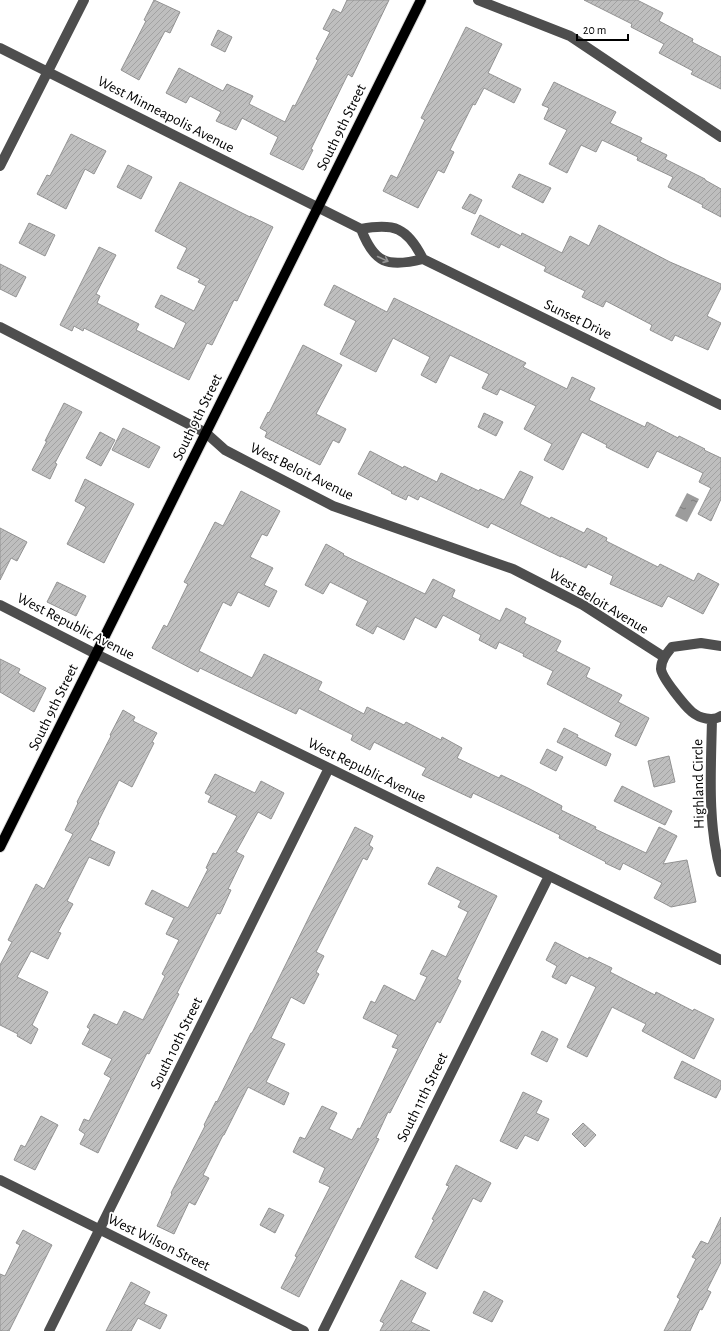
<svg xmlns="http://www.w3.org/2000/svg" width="721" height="1331" viewBox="0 0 721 1331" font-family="'Alegreya Sans',sans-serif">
  <defs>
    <pattern id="water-ripples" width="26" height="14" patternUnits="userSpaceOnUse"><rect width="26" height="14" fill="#9c9c9c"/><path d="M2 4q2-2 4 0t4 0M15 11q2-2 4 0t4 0" fill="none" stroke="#7d7d7d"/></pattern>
    <pattern id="building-hatch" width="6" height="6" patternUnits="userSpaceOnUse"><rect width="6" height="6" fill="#bebebe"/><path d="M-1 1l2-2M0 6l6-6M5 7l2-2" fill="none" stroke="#a2a2a2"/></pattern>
  </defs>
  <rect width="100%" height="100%" fill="#fff"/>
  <path fill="url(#water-ripples)" d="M687,493l12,6 -12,23 -12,-6z"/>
  <path fill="url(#building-hatch)" stroke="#929292" d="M154,0l26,12 -10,21 -5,-2 -26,49 -18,-10 25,-49 -2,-1z
    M347,0h42l-37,77 -4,-3 -37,75 2,1 -10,20 -33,-16 8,-17 -36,-19 -6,12 -20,-9 5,-9 -31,-16 -4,7 -20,-10 13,-25 44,23 4,-7 26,12 -4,8 36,18 8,-17 2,1 23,-46 -2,-1 14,-27 -7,-3 10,-20 8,4z
    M584,0h53l26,13 -4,8 34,18 -1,3 29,15v32l-30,-15 2,-3 -34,-18 5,-9 -33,-17 1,-3z
    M466,27l36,17 -14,29 33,16 -7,14 -30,-15 -9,17 -2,-1 -23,46 4,2 -10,21 -6,-3 -20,38 -35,-17 8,-16 6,3 28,-58 -4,-2z
    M218,30l14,7 -7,15 -14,-7z
    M554,82l62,30 -6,11 32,15 -2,4 27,13 -2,4 40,20v1l16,9v28l-19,-10 1,-2 -35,-18 5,-10 -36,-17 1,-3 -36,-17 -6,12 -15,-7 -14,28 -18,-9 18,-34 -23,-11 5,-11 -7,-3z
    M71,134l35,17 -12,23 -9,-5 -19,40 -29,-15 10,-19 3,1z
    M128,165l24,12 -11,22 -24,-12z
    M519,174l32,14 -8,15 -31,-16z
    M180,182l70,35v-1l23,11 -36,74 -3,-1 -22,45 -5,-2 -18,37 -105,-52 -1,3 -9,-5 -2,5 -12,-6 39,-78 17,8 -20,39 4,2 -3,7 42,21 -3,6 38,19 12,-26 -31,-16 6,-12 33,16 12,-25 -8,-4 2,-3 -23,-11 10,-20 -32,-17z
    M470,194l12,6 -7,14 -13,-6z
    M480,215l41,21 1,-3 40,20 8,-17 19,10 10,-21 71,37 51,22v4l-14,28 14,7 -13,27 -33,-15 -3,6 -22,-11 2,-5 -46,-24 -3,6 -21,-10 3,-6 -41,-20 2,-4 -45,-23 -2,4 -28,-14z
    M29,223l26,12 -10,21 -26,-13z
    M0,264l26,13 -10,20 -16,-8z
    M334,285l53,27 7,-14 132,65 -3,4 44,22 5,-12 23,11 -6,12 56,27 2,-5 31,16 1,-2 26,13 -1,1 17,8v41l-10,22 -13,-7 13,-26 -12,-6 4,-9 -46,-22 -9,17 -42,-21 1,-2 -25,-13 -19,38 -19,-10 8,-16 -28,-15 12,-23 -36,-17 -3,6 -15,-7 7,-14 -39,-19 -14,28 -15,-8 9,-18 -37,-19 -17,34 -36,-18 16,-33 -32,-16z
    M303,345l39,20 -26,49 30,15 -7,14 -6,-3 -13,25 -55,-28 2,-5 -7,-4 8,-16 1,1z
    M64,403l18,9 -27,51 2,1 -7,15 -18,-9 15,-29h-2z
    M484,413l19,9 -7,14 -18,-9z
    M123,428l37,19 -11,21 -37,-18z
    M100,432l15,8 -14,26 -15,-8z
    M370,451l33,17 1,-2 33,16 4,-9 38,18 1,-2 24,11 16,-29 13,6 -13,27 30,15 1,-2 33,16 3,-5 20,10 -1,3 52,26 2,-3 34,17 4,-8 21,11 -16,30 -35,-18 -6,11 -52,-23 3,-8 -25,-12 -2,4 -25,-12v1l-70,-34 -3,5 -68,-32 -2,4 -10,-5 -2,5 -15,-7 1,-1 -34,-18z
    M85,479l49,25 -30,59 -37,-19 19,-37 -11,-6z
    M241,491l39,20 -13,25 -5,-2 -12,23 23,11 -9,17 13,6 -8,16 -31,-15 -7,14 -8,-4 -24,49 53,27 12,-24 58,28 -4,8 46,24 3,-7 37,18 2,-3 35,18 1,-3 20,11 -5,10 42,20 2,-3 27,13 34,18 -1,4 35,17 -1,2 51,24 13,-26 18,9 -14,28 24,-4 9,42 -25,5 -17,-9 8,-15 -39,-20 -3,7 -15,-7 1,-1 -47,-24 1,-3 -45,-22 -42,-20 -2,5 -49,-23 4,-7 -52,-26 -4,8 -19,-10 2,-5 -54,-27 -3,6 -96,-46 -2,4 -46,-24 12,-23 3,2 21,-43 -4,-2 31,-60 8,4z
    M0,528l27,14 -10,19 -6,-3 -11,22z
    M326,544l18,10 -1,1 82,39 8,-15 22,11 -3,7 48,24 6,-13 20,10 -2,5 37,18 -5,10 34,17 -4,9 36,18 -4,7 31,16 -13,28 -21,-10 6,-13 -74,-39 6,-13 -30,-15 1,-2 -25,-12 -3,7 -17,-9 2,-5 -38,-20 -7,13 -21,-11 -11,23 -27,-14 -4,8 -17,-9 12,-24 -38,-19 -7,12 -18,-9z
    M57,582l29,14 -10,20 -29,-14z
    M0,659l20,10 -2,4 28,15 -12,24 -34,-20z
    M123,710l12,7 -2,4 24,12 -5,9 2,1 -22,44 -13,-7 -21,42 1,1 -9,17 25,12 -6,14 -20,-9 -22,44 6,3 -15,28 3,1 -13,26 -17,-8 -14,26 31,15 -16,33 6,4 -7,15 -14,-8 1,-2 -18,-9v-60l12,-23 -4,-2 28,-56 8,5 29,-55 -8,-4 13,-27 -1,-1 34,-66 -1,-1z
    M564,728l14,7 -1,2 34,17 -5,12 -49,-24z
    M547,749l16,8 -7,14 -16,-8z
    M669,756l6,26 -21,5 -6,-26z
    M215,774l40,19 6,-12 23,12 -13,26 -13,-7 -22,40 8,4 -16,33 3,1 -11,24 -3,-1 -40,80 2,1 -30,60 -2,-1 -49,100 -18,-9 5,-10 -6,-4 5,-11 5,2 22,-43 -7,-4 8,-15 -30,-15 8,-15 -3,-2 7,-13 23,11 7,-14 19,9 22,-44 -3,-2 17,-34 -13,-6 8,-16 -29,-14 7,-14 36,18 20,-39 -2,-1 7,-15 3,1 21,-38 -29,-14 3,-6 -6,-3z
    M622,786l50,25 -7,14 -51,-24z
    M355,827l18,9 -4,9 4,3 -6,12 -4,-2 -47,94 8,4 -8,16 3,2 -15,30 -13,-7 -20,41 14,6 -19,38 23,11 -5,12 -36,-18 -24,48h-1l-20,40 6,3 -14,27 -6,-3 -15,32 -17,-8 15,-32 -1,-1 34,-67 -1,-1 12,-24 1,1 34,-69h1l59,-120z
    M437,867l60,29 -40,83 4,2 -21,42 -3,-2 -47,92 -2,-1 -12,26 3,1 -80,158 -18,-9 16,-31 -2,-1 35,-69 -11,-5 6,-14 -32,-16 7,-15 5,2 17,-33 15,7 -8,16 23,11 6,-12 2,1 38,-80 -6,-2 6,-12 -35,-17 8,-17 4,2 9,-18 31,16 12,-24 -7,-3 12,-24 14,7 22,-45 -10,-5 3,-6 -33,-17z
    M555,942l33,17 1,-2 23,11 -2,4 45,23 1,-3 37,19 1,-2 20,10 -20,40 -52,-28 4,-7 -34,-17 -25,50 -20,-10 29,-60 -25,-12 -5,9 -14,-7 5,-11 -11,-6z
    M542,1031l16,8 -11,23 -16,-8z
    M682,1061l39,20v7l-5,10 -42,-20z
    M523,1092l19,9 -6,12 13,6 -11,22 -13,-6 -8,14 -17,-8z
    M41,1116l17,9 -23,45 -21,-10 7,-15 4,2z
    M583,1123l13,12 -11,12 -13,-13z
    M456,1165l35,18 -10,19 -8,-4 -36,71 -22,-12 19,-37 -2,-1 17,-33 -3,-1z
    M269,1208l15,7 -9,18 -15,-8z
    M721,1217v45l-14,28 4,2 -9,18 -2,-1 -10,22h-26l16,-32 -3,-2 19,-38 -4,-2 9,-16 7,3z
    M23,1230l29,15 -43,86h-9v-57l5,2 15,-31 -4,-2z
    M401,1280l25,13 -15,29 19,9h-50l4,-8 -4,-2z
    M131,1282l19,10 -6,12 23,11 -7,14 -22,-11 -7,13h-25z
    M484,1291l19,10 -11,21 -19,-9z"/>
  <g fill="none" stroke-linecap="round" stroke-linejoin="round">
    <g stroke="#dbdbdb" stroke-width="12">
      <path id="major" d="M0,847l421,-847"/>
    </g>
    <path stroke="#4e4e4e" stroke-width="10" d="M478,0l92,36 151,101
      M0,48l361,181c33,-6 46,-2 62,30l298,146
      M0,166l84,-166
      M361,229c13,34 26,39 62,30
      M0,327l206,106 19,17 108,56 180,63 70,36 81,52
      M0,605l96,49 625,306
      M721,646l-20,-3 -29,4c-5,6 -11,13 -11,22 1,9 24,37 31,43 7,6 21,10 29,4
      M712,719c-1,49 -5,106 9,153
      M0,1180l304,151
      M49,1331l280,-563
      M323,1331l226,-455"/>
    <use href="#major" stroke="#000" stroke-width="10"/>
  </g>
  <defs><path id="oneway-shaft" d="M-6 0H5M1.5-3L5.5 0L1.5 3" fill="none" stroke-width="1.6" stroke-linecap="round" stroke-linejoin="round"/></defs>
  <use stroke="#959595" href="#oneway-shaft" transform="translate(383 259) rotate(25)"/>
  <g text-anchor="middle" stroke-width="3.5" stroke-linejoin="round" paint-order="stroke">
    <g font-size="15" fill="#000" stroke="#fff">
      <text transform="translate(166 114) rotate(27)" y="5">West Minneapolis Avenue</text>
      <text transform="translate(341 127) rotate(-64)" y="5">South 9th Street</text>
      <text transform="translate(578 319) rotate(26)" y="5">Sunset Drive</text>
      <text transform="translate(197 417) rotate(-64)" y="5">South 9th Street</text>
      <text transform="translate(302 471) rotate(26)" y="5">West Beloit Avenue</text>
      <text transform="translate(599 601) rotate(31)" y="5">West Beloit Avenue</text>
      <text transform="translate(76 626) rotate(27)" y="5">West Republic Avenue</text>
      <text transform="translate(53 707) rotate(-64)" y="5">South 9th Street</text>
      <text transform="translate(367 770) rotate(26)" y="5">West Republic Avenue</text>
      <text transform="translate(698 784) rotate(-91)" y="5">Highland Circle</text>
      <text transform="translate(176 1043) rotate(-64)" y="5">South 10th Street</text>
      <text transform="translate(422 1097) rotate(-64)" y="5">South 11th Street</text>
      <text transform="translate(159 1242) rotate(26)" y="5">West Wilson Street</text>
    </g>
  </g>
  <path d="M577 34v6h51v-6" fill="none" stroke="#000000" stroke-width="2"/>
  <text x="583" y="34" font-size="12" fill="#000000" stroke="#ffffff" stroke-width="3" paint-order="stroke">20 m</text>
</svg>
